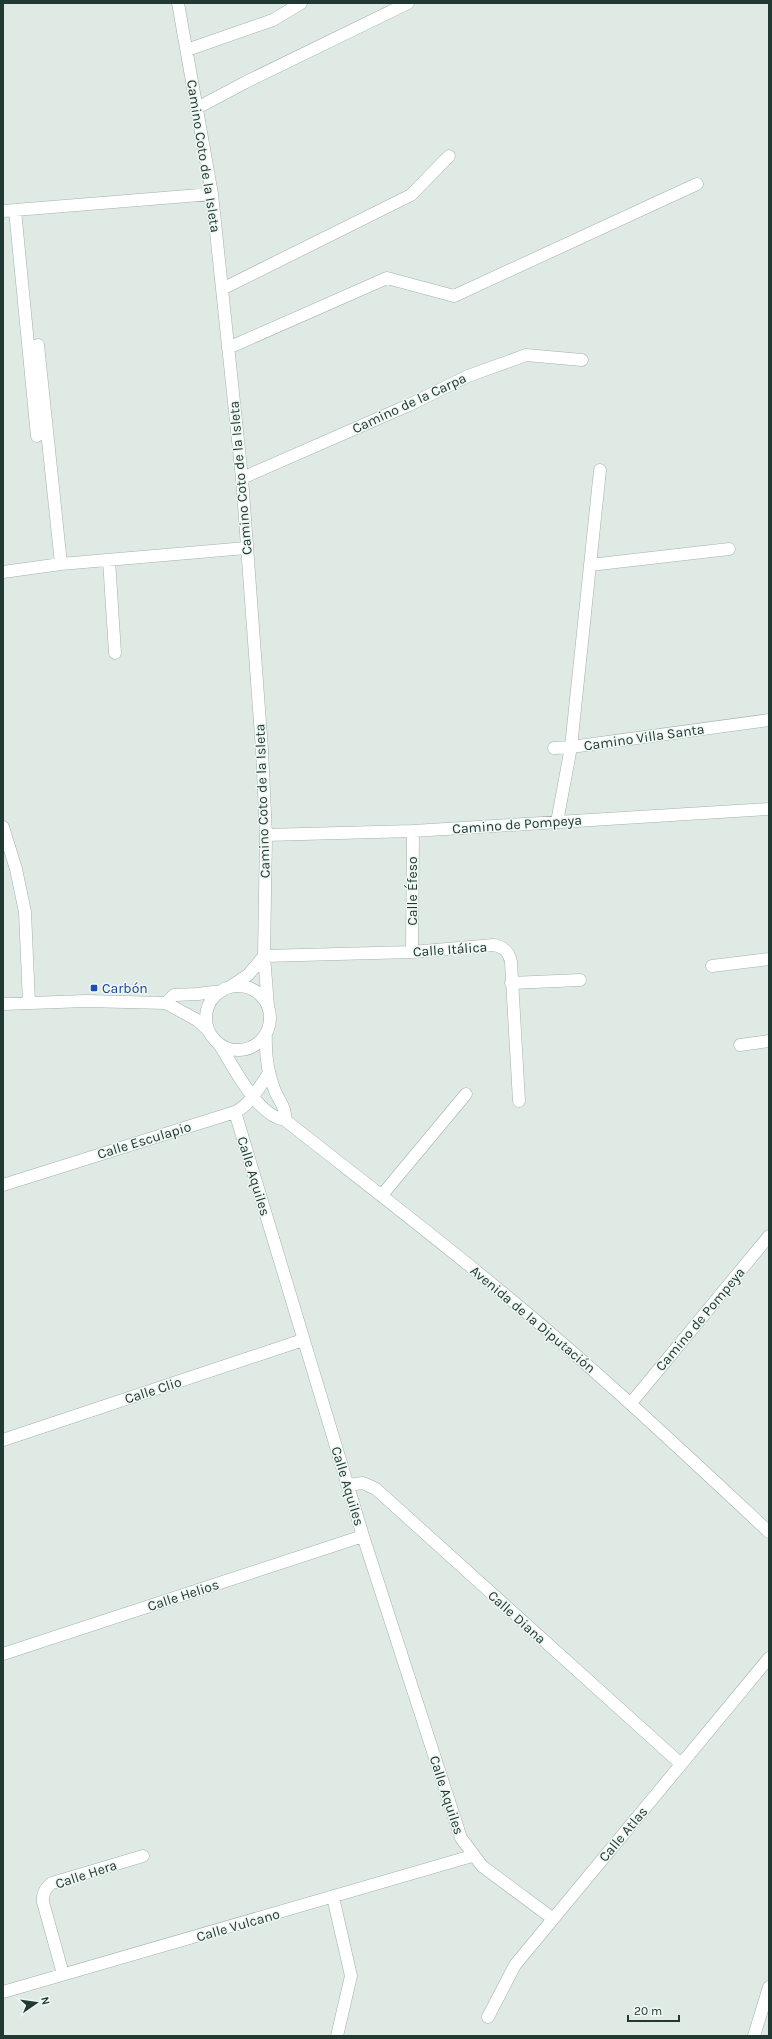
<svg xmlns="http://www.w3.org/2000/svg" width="772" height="2039" viewBox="0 0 772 2039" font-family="Karla,sans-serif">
  <rect width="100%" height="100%" fill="#dfeae5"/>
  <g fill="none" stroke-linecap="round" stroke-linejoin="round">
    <g stroke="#a2b1ac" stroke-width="13">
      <path id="minor" d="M178,3l34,191 30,284 20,272 4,85 -2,121 4,50
        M187,50l86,-30 28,-17
        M197,108l49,-26 162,-79
        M15,210l22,226
        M3,211l209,-17
        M222,289l189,-94 38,-39
        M38,345l23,219
        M228,348l159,-70 67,18 243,-112
        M242,478l167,-73 59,-29 58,-21 56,5
        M109,560l6,93
        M590,565l139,-16
        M3,572l58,-8 185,-16
        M554,748l17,-1 29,-277
        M557,822l14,-75 198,-27
        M3,827l13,42 9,43 4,91
        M266,835l147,-4 356,-22
        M412,952l1,-121
        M264,956l148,-4 82,-7c10,2 15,7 17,17l8,139
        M712,966l57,-7
        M511,983l69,-3
        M206 1018a32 32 0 1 1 64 0a32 32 0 1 1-64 0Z
        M230,987l18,-12 16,-19
        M166,1003l8,-8 24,-1 24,-3
        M3,1004l83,-3 80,2 31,17 11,10
        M266,1033c-1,20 1,39 9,58 5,12 11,16 10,29
        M219,1044c15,23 38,72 66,76 71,56 143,111 213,169 94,77 182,160 271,243
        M740,1045l29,-4
        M235,1112l128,424 98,302 21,28 70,52
        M3,1185l232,-73c16,-8 24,-25 34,-39
        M382,1195l84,-101
        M631,1403l138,-167
        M3,1440l300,-100
        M347,1485l16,-2 13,6 305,275
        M3,1654l360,-118
        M333,1897l18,79 -14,60
        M63,1974l-20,-72c-1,-8 2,-14 9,-19l91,-27
        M3,1992l469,-136
        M488,2017l27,-52 254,-307
        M754,2036l15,-49"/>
    </g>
    <use href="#minor" stroke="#fff" stroke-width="12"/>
  </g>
  <rect fill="#1a4fb4" stroke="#eff7f3" stroke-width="1.5" x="90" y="984" width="8" height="8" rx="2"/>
  <g text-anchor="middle" stroke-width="3" stroke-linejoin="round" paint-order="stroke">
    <g font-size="14" fill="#213933" stroke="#eff7f3">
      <text transform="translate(204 156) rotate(81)" y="5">Camino Coto de la Isleta</text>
      <text transform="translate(409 403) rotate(-25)" y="5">Camino de la Carpa</text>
      <text transform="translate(240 478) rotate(-95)" y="5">Camino Coto de la Isleta</text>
      <text transform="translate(644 737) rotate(-8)" y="5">Camino Villa Santa</text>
      <text transform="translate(262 801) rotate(-92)" y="5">Camino Coto de la Isleta</text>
      <text transform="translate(517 824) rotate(-4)" y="5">Camino de Pompeya</text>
      <text transform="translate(412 891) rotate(-90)" y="5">Calle Éfeso</text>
      <text transform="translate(450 949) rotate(-4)" y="5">Calle Itálica</text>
      <text transform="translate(144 1140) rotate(-17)" y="5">Calle Esculapio</text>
      <text transform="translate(254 1176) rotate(73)" y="5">Calle Aquiles</text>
      <text transform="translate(533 1319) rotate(40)" y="5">Avenida de la Diputación</text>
      <text transform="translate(700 1319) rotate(-50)" y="5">Camino de Pompeya</text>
      <text transform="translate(153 1390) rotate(-18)" y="5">Calle Clio</text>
      <text transform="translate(348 1486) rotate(73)" y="5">Calle Aquiles</text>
      <text transform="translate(183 1595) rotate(-18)" y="5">Calle Helios</text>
      <text transform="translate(517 1617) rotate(42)" y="5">Calle Diana</text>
      <text transform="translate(447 1795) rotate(72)" y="5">Calle Aquiles</text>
      <text transform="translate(623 1834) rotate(-50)" y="5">Calle Atlas</text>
      <text transform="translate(86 1874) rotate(-18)" y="5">Calle Hera</text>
      <text transform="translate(238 1925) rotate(-16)" y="5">Calle Vulcano</text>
    </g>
    <g font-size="14" fill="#164399" stroke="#eff7f3" text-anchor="start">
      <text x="102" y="993">Carbón</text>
    </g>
  </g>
  <rect width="772" height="2039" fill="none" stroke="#213933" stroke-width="8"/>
  <g transform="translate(36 2003) rotate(77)" stroke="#eff7f3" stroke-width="3" paint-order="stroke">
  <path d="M0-3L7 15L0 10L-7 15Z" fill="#213933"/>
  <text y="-6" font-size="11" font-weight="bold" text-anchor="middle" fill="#213933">N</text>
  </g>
  <path d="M628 2015v6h51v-6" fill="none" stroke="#213933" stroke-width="2"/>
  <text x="634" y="2015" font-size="12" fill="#213933" stroke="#eff7f3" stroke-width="3" paint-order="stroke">20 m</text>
</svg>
